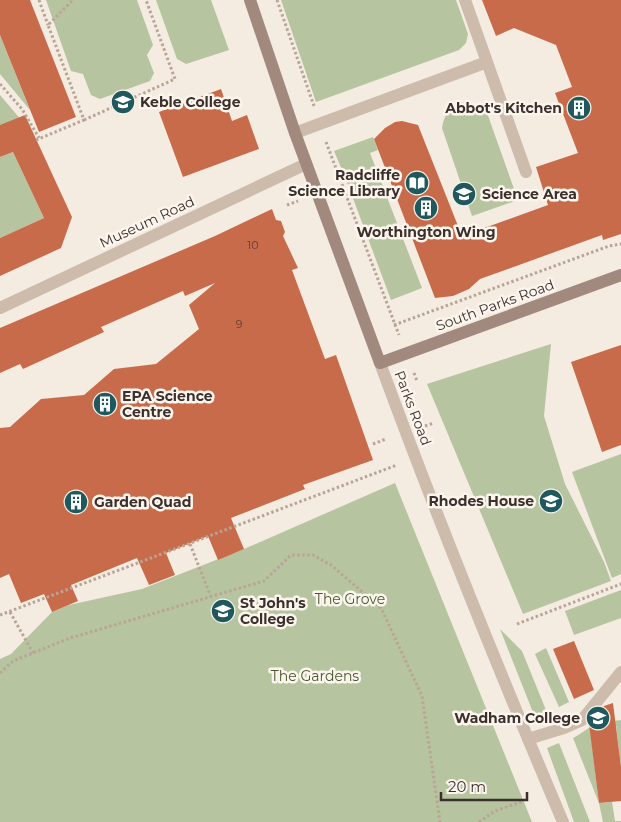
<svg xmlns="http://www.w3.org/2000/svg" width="621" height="822" viewBox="0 0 621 822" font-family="Montserrat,sans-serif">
  <rect width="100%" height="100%" fill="#f4ebe1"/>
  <path fill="#b7c4a0" d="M46,0h91l16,45 -6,10 7,18 -4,8 -50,18 -9,-4 -8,-21 -12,-3z
    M156,0h55l18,50 -43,14 -9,-5z
    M281,0h175l12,34 -2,9 -7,7 -143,52z
    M0,35l30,75 -30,-36z
    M0,95l34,40 -34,-10z
    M466,102c9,2 14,4 21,11l31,87 -46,16 -30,-88c2,-15 9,-22 24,-26z
    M373,137l5,13 -8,3 52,135 -31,12 -46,-123 -11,-26z
    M13,152l31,66 -44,20v-81z
    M551,344l-7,72 21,68 39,78 7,19 -88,33 -96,-230z
    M621,454v120l-9,4 -40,-106z
    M395,483l137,339h-532v-163l11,-5 41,-42 17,-7 73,-16 102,-40z
    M621,590v28l-47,17 -9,-24z
    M500,629l22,22 26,64 -12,5z
    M546,648l23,54 -10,5 -24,-53z
    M621,720v47l-5,-42 -26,3 9,75 13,-1 3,19h6v1h-18l-4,-19 -26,-65c8,-4 14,-10 22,-13 8,-3 18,-4 26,-5z
    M559,743l31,79h-16l-27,-74z"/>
  <path fill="#c86b4b" d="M0,0h30l46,117 -37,15 -39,-97z
    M482,0h139v234l-18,6 -1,-5 -122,44 -11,10 -16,7 -18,2 -61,-159 11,-11 10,-6 7,-1 16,4 44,111 86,-31 -12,-38 42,-14 -23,-60 17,-6 -16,-42 -42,-17 -18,8z
    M221,89l11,32 15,-6 12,34 -76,28 -24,-65z
    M25,115l47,102 -11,31 -61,28v-38l44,-20 -31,-66 -13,5v-32z
    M272,209l4,11 5,1 4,11 -2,4 15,32 -6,2 33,89 11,-4 37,105 -70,25 2,4 -74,29 13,31 -26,11 -10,-24 -42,17 9,22 -26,10 -12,-27 -66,27 7,16 -26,11 -8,-18 -23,9 -12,-29 -9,4v-150l10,-1 31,-28 43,-4 30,-26 42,-5 43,-35 -10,-24 26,-22 -30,13 -2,-5 -82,36 3,5 -81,37 -3,-5 -20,9v-45l215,-92z
    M621,345v100l-19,7 -31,-90z
    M574,641l20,49 -20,9 -21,-50z
    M613,703l8,64v34l-22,2 -10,-79 15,-18z"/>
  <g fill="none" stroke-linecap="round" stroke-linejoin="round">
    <path stroke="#b9a596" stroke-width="3" stroke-dasharray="2.5 2.5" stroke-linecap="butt" d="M39,0l9,25
      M277,0l37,106
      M0,84l22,25 17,29
      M84,120l91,-41 -29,-79
      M36,140l48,-20 -36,-95 25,-25
      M326,142l73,193
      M287,205l11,-4
      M394,325l215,-79 12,-2
      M414,373l3,8
      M425,426l9,-3
      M373,444l13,-5
      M190,544l21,53
      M10,612l23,41
      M0,615l397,-150
      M517,624l104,-40
      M0,673l13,-12 57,-23 194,-57 27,-26h22l18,10 50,43 41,88 18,126
      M479,822l16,-11 29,-10"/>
    <path stroke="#cdbbac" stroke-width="12" d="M465,0l61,172
      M295,133l192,-71
      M528,739l36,-11 18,-8 39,-48"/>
    <path stroke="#cdbbac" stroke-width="12" d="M0,308l306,-144
      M380,363c57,155 119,308 183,459"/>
    <path stroke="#a18a7d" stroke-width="12" d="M250,0l45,133 85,230 241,-88"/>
  </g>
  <defs>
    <g id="university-disc" transform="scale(1.25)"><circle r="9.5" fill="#1f595e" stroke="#fbf5ee"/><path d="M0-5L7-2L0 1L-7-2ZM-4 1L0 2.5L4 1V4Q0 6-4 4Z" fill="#fff"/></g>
    <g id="building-disc" transform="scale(1.25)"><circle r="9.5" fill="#1f595e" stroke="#fbf5ee"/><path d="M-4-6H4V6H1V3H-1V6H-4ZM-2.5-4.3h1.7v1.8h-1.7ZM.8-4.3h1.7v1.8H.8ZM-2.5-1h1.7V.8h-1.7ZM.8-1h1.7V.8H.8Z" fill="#fff"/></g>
    <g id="library-disc" transform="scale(1.25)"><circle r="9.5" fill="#1f595e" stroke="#fbf5ee"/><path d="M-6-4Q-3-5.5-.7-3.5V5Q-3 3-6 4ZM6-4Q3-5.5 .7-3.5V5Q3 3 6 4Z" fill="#fff"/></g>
  </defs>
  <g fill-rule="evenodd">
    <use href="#university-disc" x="123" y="102"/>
    <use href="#building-disc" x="579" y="108"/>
    <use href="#library-disc" x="417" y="183"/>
    <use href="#university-disc" x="464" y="194"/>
    <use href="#building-disc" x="426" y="208"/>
    <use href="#building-disc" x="105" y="404"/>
    <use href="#university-disc" x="551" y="501"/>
    <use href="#building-disc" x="76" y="502"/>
    <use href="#university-disc" x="223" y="611"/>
    <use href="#university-disc" x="598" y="718"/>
  </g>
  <g text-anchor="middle" stroke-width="5" stroke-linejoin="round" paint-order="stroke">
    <g font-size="11" fill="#5e3f33">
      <text x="253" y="249">10</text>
      <text x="239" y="328">9</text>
    </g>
    <g font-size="14" font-weight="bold" fill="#3b302b" stroke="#fbf5ee" text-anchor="start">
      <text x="140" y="107">Keble College</text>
      <text x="562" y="113" text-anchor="end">Abbot's Kitchen</text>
      <text x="400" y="180" text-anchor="end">Radcliffe<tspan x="400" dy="16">Science Library</tspan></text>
      <text x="482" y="199">Science Area</text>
      <text x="426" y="237" text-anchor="middle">Worthington Wing</text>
      <text x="122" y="401">EPA Science<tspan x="122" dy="16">Centre</tspan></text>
      <text x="534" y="506" text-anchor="end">Rhodes House</text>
      <text x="94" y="507">Garden Quad</text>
      <text x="240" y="608">St John's<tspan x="240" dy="16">College</tspan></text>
      <text x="580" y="723" text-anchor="end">Wadham College</text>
    </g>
    <g font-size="14" fill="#3b302b" stroke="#fbf5ee">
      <text transform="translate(147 222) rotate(-25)" y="5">Museum Road</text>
      <text transform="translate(495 305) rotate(-20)" y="5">South Parks Road</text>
      <text transform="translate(413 408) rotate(69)" y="5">Parks Road</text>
    </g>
    <g font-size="14" fill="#495a2e" stroke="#fbf5ee">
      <text x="350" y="604">The Grove</text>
      <text x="315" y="681">The Gardens</text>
    </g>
  </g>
  <path d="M441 792v8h86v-8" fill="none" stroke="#3b302b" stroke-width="2.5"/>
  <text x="448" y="792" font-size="15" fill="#3b302b" stroke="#fbf5ee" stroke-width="4" paint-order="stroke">20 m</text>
</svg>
